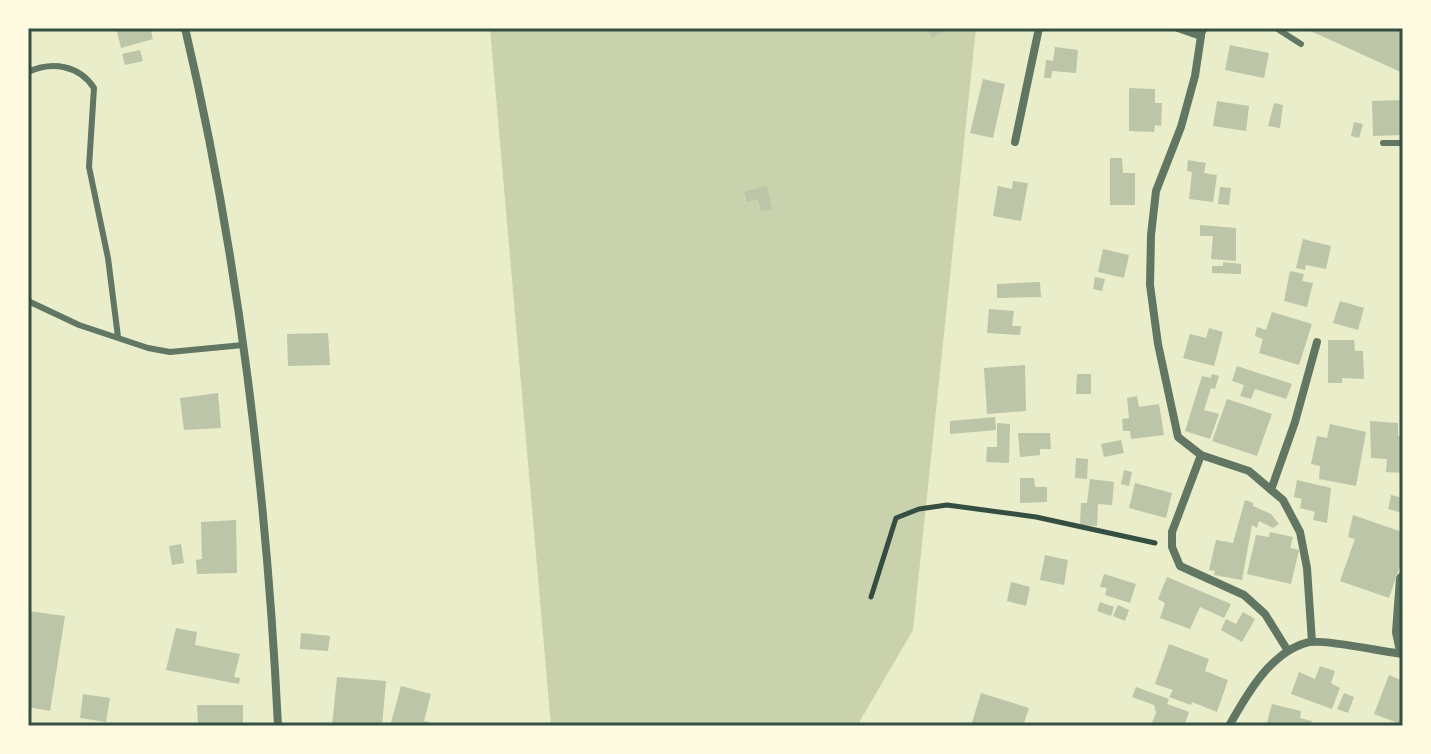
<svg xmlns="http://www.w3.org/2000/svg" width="1431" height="754" viewBox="0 0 1431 754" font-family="'Work Sans',sans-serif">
  <rect width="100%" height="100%" fill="#e9edc9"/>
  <path fill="#cad2ad" d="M490,28h486l-63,602 -56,96h-306z"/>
  <path fill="#bcc5a7" d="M116,28h34l3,11 -32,9z
    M926,28h24l-18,10z
    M1303,28h100v45l-88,-40z
    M1230,45l39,8 -5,25 -39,-8z
    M1055,47l23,3 -2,23 -24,-2 -1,7h-7l2,-18 7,1z
    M140,50l3,11 -18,4 -3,-11z
    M983,79l22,5 -12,54 -23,-5z
    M1129,88l26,1v14h7l-1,23 -6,-1 -1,7 -25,-1z
    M1403,100v35l-30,1 -1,-35z
    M1217,101l32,5 -3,25 -33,-5z
    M1274,103l9,2 -3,23 -12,-2z
    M1354,122l9,2 -4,14 -8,-2z
    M1110,158h12l1,15h12v32h-25z
    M1188,160l18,3 -2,10 13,2 -4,27 -24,-3 3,-27 -5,-1z
    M1013,181l15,2 -7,38 -28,-5 5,-30 14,3z
    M767,186l5,23 -11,2 -3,-12 -11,3 -3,-10z
    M1220,187l11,1 -2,17 -11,-1z
    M1200,225l36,3v33l-25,-2 2,-23h-13z
    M1303,239l28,7 -5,23 -20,-4 -1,5 -9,-2z
    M1103,249l26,6 -5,23 -26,-6z
    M1223,262l18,2v10l-29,-1v-7h11z
    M1290,271l14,3 -2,7 11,2 -6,24 -23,-6z
    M1095,277l10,2 -3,12 -9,-2z
    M1040,282l1,15 -44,1v-14z
    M1340,301l24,7 -6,22 -25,-7z
    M989,309l25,2 -2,15h9l-1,9 -33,-2z
    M1272,312l40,12 -13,41 -40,-12 4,-14 -8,-3 2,-9 9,3z
    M1209,328l14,4 -9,34 -31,-8 7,-24 16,4z
    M328,333l2,32 -42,1 -1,-32z
    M1328,340h26l1,11h8l1,28 -22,-1v5h-14z
    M1025,365l1,46 -39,3 -3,-46z
    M1237,366l55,18 -6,15 -31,-10 -4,10 -11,-3 4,-11 -12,-4z
    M1077,374h14v20h-15z
    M1212,374l7,2 -4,13 -4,-1 -7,22 15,4 -9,25 -25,-8 17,-55 9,2z
    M218,393l3,35 -37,2 -4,-32z
    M1137,396l2,11 20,-3 5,31 -33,4 -1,-8h-7l-1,-12 7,-1 -2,-20z
    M1227,399l45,15 -15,42 -45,-15z
    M995,417l1,13 -46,4v-13z
    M1370,421l28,2v13h5v37l-17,-1 1,-13 -16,-1z
    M997,423l13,1 -1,39 -23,-1 1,-15h10z
    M1330,424l36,8 -10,54 -37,-7 1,-13 -9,-2 6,-28 10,2z
    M1018,433h32l1,16h-11v6l-20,2z
    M1121,440l3,13 -20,4 -3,-13z
    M1076,458l12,1 -1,20 -12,-1z
    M1124,470l8,2 -3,14 -8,-2z
    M1020,478h14l1,9h12v15l-27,1z
    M1090,479l24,3 -2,23 -14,-1 -1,22 -17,-1 1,-22h6z
    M1297,480l34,8 -4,35 -14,-3 2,-8 -15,-4 2,-9 -8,-2z
    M1135,483l37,10 -6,25 -37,-10z
    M1391,495l12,3v15l-15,-4z
    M1245,500l8,3v3l18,8 8,10 -6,4 -14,-7 -2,7 -5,-3 -10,55 -28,-5 1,-4 -6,-1 7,-30 17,3z
    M1353,515l49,17 1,25 -14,41 -49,-17 15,-42 -7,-2z
    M236,520l1,53 -40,1 -1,-14 6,-1 -1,-37z
    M1270,532l23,5 -3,11 9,2 -8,34 -44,-10 9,-39 13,2z
    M181,544l3,19 -12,2 -3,-19z
    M1045,555l23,5 -4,25 -24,-5z
    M1104,574l32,10 -6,19 -25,-8 2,-7 -7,-1z
    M1167,577l64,27 -7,14 -24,-11 -10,22 -30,-11 5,-15 -7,-4z
    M1011,582l19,5 -4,19 -19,-5z
    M1100,602l14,5 -3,9 -14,-5z
    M1118,605l11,5 -4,11 -12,-5z
    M28,611l37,5 -15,95 -22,-4z
    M1243,612l12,7 -13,23 -21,-12 5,-11 10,5z
    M176,628l21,4 -2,13 45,9 -6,23 6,1 -1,6 -73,-14z
    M301,633l29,3 -2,15 -28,-2z
    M1169,644l40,15 -4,12 23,9 -11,32 -25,-10 -1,3 -22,-8 4,-7 -18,-6z
    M1320,666l15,5 -4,12 9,5 -8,21 -41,-15 8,-22 16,7z
    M1389,675l14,6v44l-29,-11z
    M337,677l49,4 -4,45h-50z
    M401,686l30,8 -7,27 5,1 -1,4h-38z
    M1136,687l33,12 -2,5 22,8 -5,14 -33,-1 5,-12 -2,-8 -22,-8z
    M981,693l48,15 -6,18h-52z
    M1344,693l10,4 -6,16 -11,-4z
    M83,694l27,4 -4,24 -26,-4z
    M1272,704l29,7 -1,7 12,3 -2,5h-44z
    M197,705h46v21h-45z"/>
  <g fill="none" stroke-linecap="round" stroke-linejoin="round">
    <path stroke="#344e41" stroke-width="5" d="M871,597l25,-79 23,-9 28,-4 89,12 119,26"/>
    <path stroke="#617663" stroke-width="6" d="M1276,28l25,16
      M1201,36l4,-8
      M28,72c24,-11 51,-7 66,16l-5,79 19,91 10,79
      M1383,143h20
      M28,301l51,24 69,23 22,4 73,-7"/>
    <path stroke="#617663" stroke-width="8" d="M185,28c53,224 82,468 93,698
      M1178,28l23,8 -6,40 -14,51 -25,64 -5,44 -1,50 8,59 20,93 23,18 48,16 34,29 17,32 7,36 5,74
      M1015,142l24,-114
      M1201,455l-29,77v15l8,19 64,29 21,19 23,37
      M1271,490l24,-68 22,-80
      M1229,726c18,-32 42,-75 80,-84 15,-3 75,10 94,12"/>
    <path stroke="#617663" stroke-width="14" d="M1403,579l-4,53 4,19"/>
  </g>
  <rect width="1431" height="754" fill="none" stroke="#fefae0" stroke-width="60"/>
  <rect x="30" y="30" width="1371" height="694" fill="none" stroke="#344e41" stroke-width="3"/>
</svg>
